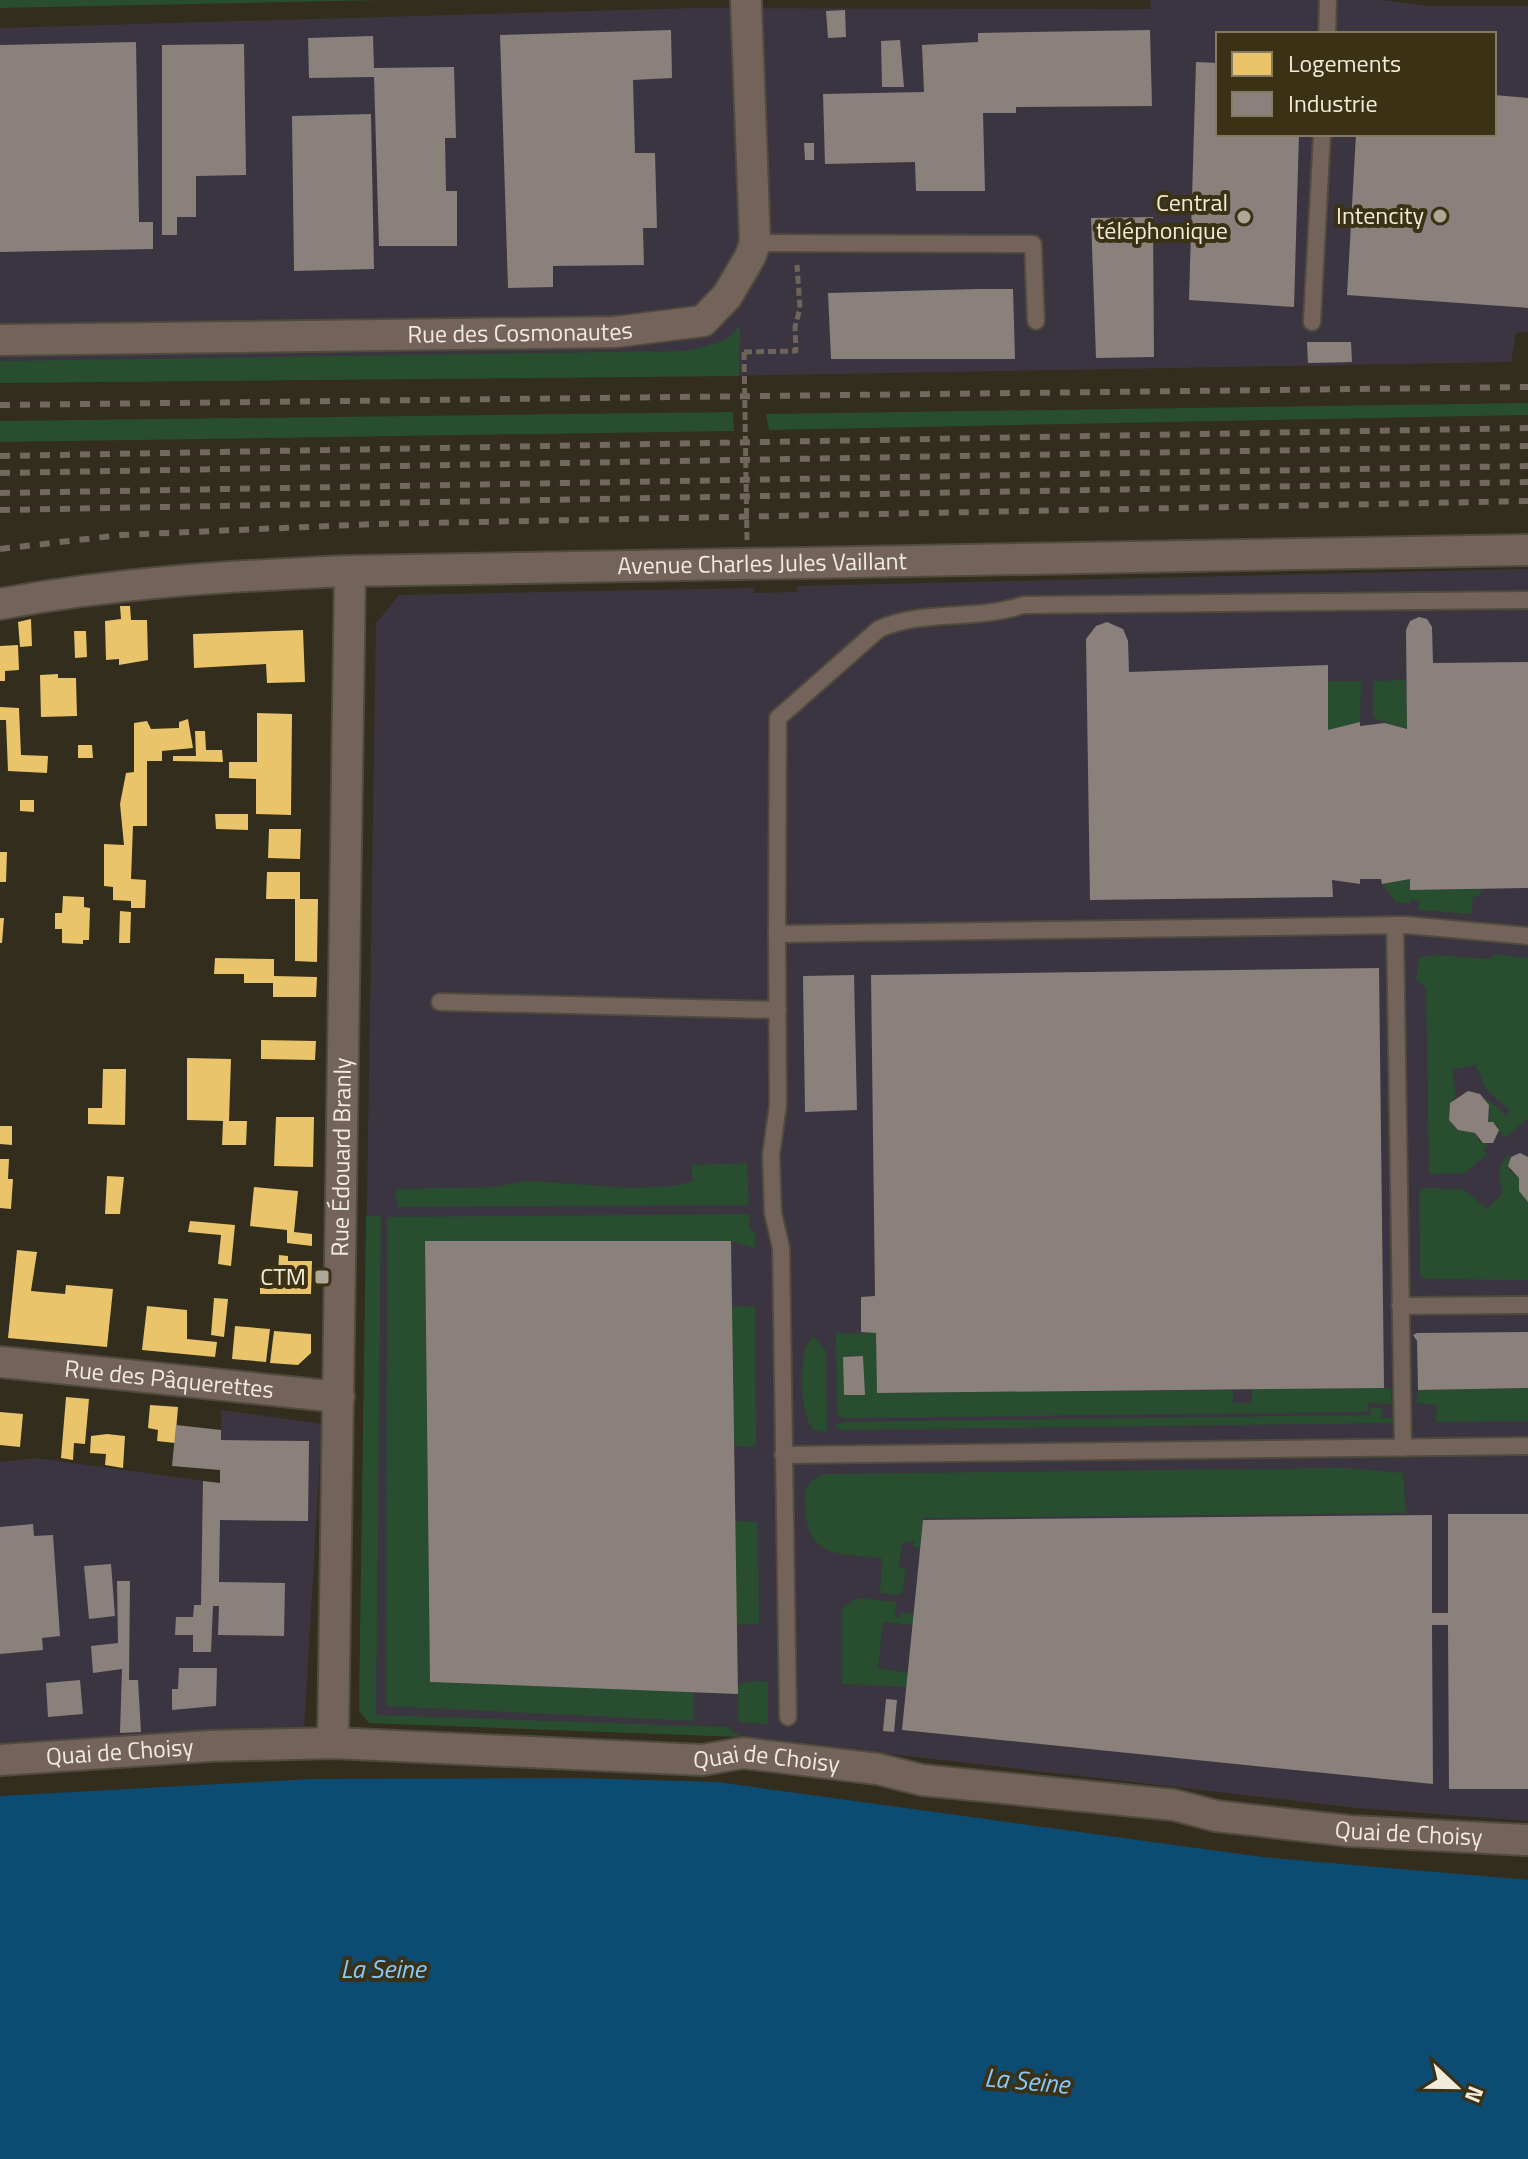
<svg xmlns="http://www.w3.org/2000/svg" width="1528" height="2159" viewBox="0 0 1528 2159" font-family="'Titillium Web',sans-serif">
  <rect width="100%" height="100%" fill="#332d1d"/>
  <path fill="#3b3541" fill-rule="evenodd" d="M1151,0h231l47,6h99v326l-12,1 -5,29 -795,14 -716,7v-355l694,-20 456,1zM1218,34h276v100h-276z
    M1528,569v1252l-171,-13 -615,-71 -373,-14 -10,-12 17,-1088 23,-28 355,-7v5l43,-1v-6z
    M221,1410l101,14 -18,308 -304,15v-285l36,-4 184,25z"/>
  <path fill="#284d2f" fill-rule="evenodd" d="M0,0h386l-386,8z
    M740,326l-1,50 -739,7v-22l687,-10 37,-10z
    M1528,403v12l-759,15 -3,-16z
    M733,412l1,19 -734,11v-21z
    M1406,680l1,49 -34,-11v-37z
    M1328,681h33l-1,41 -32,8z
    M1410,879l1,11 70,-1 -1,7 -7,1 -2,17 -53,-4 2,-9 -10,-1v4l-14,-2 -14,-18z
    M1496,954l32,4v161l-24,19 -7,-13 -9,-3 2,-13 -6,-12 23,19 3,-5 -25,-23 -9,-23 -24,4 4,27c-10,12 -10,23 2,34l17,3 4,8 9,3 -5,6 4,4 -22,19 -36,1 -3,-186 -10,-8 3,-22 15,-3 55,4z
    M1510,1152l-1,18 10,8v13l9,11v78l-103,-1 -5,-4 -1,-83 4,-4 40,1 24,20 16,-16c-6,-19 -6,-26 7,-41z
    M747,1163l2,42 -352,2 -1,-18 97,-2 35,-6 103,7 43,-2 19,-5 -2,-16z
    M750,1214l-1,13 6,6v15l-24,-7h-306l5,441 264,10v29l-308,-15 1,-489z
    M366,1216h15l-5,499 350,12 16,10 -373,-14 -10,-12z
    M732,1306l23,1 1,140 -23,-1z
    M836,1333h40l2,60 355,-3v13h19v-14l132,-1 7,1v15l-23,-1 -1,9 -523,6 -7,-3zM863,1356l1,38 -20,1 -1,-38z
    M813,1336l13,15 1,82 -13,-3c-15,-15 -17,-79 -1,-94z
    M1528,1388v33l-92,1 1,-17 -22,-2 3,-13z
    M1371,1408h11v10h11v5l-552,7 -7,-5 10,-3 526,-7z
    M1346,1468l57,5 3,40 -483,5 -3,30 -6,-1v-6l-12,2 -3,25 7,1 -3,23 -7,3 -16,-2 2,-35c-46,-5 -76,1 -77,-56 0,-15 4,-23 19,-28z
    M735,1521l23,1 1,102 -24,1z
    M857,1598l39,4 -1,15 4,1 1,-5 14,1 -1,11 -30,-3 -5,46 30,5 -1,14 -65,-3v-76z
    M754,1681l14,1v42l-30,-2v-38z"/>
  <path fill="#0c4c72" d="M577,1778l140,4 545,75 266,23v279h-1528v-363l312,-17z"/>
  <path fill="#e9c46a" d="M120,606h10l1,14h16l1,40 -29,5v-6l-13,1 -1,-39 16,-2z
    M31,619l1,27 -12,1 -2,-25z
    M303,630l2,52 -38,1 -1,-19 -72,4 -1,-34z
    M74,631h12l1,26 -12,1z
    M18,645l1,25 -14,1v10h-5v-35z
    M58,674v4h18l1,38 -36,1 -1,-42z
    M0,707l19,1 2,47 27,1 -1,17 -39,-2 -2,-51h-6z
    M257,713l35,1 -1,101 -35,-1v-35l-27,-1v-16h28z
    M188,719l5,29 -31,3v10h-15v65h-14l-2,53 15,1 -1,28h-14v-7l-18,-1v-13l-9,-1v-42l20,1 -4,-41 6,-31 8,-1v-49l13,-2 4,8 28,-1v-6z
    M195,731h10l1,19h16l1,12 -50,-1v-5h23z
    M78,745h14l1,13h-15z
    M20,800h14v12l-14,-1z
    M215,814h33v16l-32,-1z
    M269,829h32l-1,30 -32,-1z
    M0,852h7l-1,30h-6z
    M267,872h33v27h18l-1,63 -22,-1v-62h-29z
    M63,896l21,1v10l6,1 -1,32h-6v4l-21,-1v-14h-7v-16h7z
    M120,911l11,1 -1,31h-11z
    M0,918h4l-2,25h-2z
    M215,958l59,1v17l43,1 -1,20h-43v-14h-29v-9h-30z
    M261,1040l55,1 -1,19 -54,-1z
    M187,1058l44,1 -2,62h18l-1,24h-24l1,-24 -36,-1z
    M103,1069h23l-1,56 -37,-1v-16h14z
    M276,1117h38l-1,50 -39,-1z
    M0,1126h12v19l-12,-1z
    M0,1159h9l-1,20h5l-2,30 -11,-1z
    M107,1176l17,1 -4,37h-15z
    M254,1187l44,4 -4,41 18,2v12l-25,-3v-13l-37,-4z
    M190,1221l45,4 -4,41 -13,-2 3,-29 -33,-3z
    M17,1250l20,2 -6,39 34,3 1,-9 47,4 -6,58 -99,-9z
    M279,1255l9,1v5h24l-1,33h-51v-6h17z
    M214,1298l14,1 -4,38 -13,-2z
    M147,1306l40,4v29l30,3 -2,15 -73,-7z
    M235,1326l35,3 -4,33 -34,-3z
    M274,1331l37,3v19l-13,12 -28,-2z
    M66,1397l23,2 -4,45 -11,-1 -1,17 -12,-2z
    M150,1405l28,2 -3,36 -18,-2 1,-11 -10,-2z
    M0,1412l23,2 -3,33 -20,-2z
    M107,1434l18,2 -2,32 -18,-3 1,-11 -16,-1 1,-17z"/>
  <path fill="#8a817c" d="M845,10l1,27 -18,1 -2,-27z
    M671,30l1,48 -39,2 2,73h20l2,75h-14l1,37 -91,1v21l-45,1 -8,-253z
    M1150,30l2,76 -136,1v6h-33l2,78h-69l-1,-29 -90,2 -2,-70 101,-2 -2,-47 56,-3v-9z
    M373,36l1,32 80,-1 2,71h-11l1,53h11v55h-78l-5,-169 -65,1 -1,-40z
    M900,40l4,47h-22l-1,-46z
    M136,42l3,180h14v27l-153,3v-207z
    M244,44l2,131 -50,1v41h-19v18h-15v-190z
    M1196,62l22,1v71h81l-5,173 -105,-7z
    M1494,95l34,3v210l-181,-13 9,-161h138z
    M371,114l3,155 -80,2 -2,-155z
    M804,143h10v17h-9z
    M1153,217l1,140 -58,1 -5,-140z
    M978,289h35l2,70h-184l-3,-66z
    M1307,342h44l1,20 -44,1z
    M1419,617l8,2 5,8 1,36 95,-1v226l-118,2v-11l-28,5 -1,-5h-21v5l-28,-4 1,17 -243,3 -4,-261 10,-13 11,-4 16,7 5,12 1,31 199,-7v65l32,-8v4l25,-3 22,6 -1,-99 4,-9z
    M1379,968l5,420 -507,5 -1,-60 -15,-1v-35l14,-1 -4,-321z
    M854,975l3,135 -52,2 -2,-136z
    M1468,1091l12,3 9,11 -1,17h5l6,8 -6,13h-10l-8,-10 -17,-3 -9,-10 1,-17z
    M1520,1153l8,4v45l-9,-11v-13l-11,-12 3,-9z
    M425,1241h306l7,453 -308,-12z
    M1528,1332v56l-110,2 -1,-49 -4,-6 4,-2z
    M863,1356l2,39h-21l-1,-38z
    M176,1425l45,5v10l88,1 -1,80 -88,-1 -1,62 66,1 -1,53 -66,-1 1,-29h-6l-2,46h-18v-17h-18l1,-18h17l1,-12h7l2,-124 17,2v-13l-48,-4z
    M1448,1514h80v275h-79l-1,-164h-16l1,159 -531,-54 21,-210 509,-5v98h16z
    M33,1524l1,12 19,-1 7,101 -18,2 1,12 -43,4v-127z
    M111,1564l4,52 -26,3 -5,-53z
    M117,1581h13l-1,99h9l3,52 -21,1 2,-64 -29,4 -2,-27 27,-3z
    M179,1668h38l-1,38 -44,4v-21h6z
    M80,1680l3,34 -35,3 -2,-34z
    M886,1699l11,1 -3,32 -11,-1z"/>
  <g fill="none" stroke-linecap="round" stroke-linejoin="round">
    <g stroke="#504b3d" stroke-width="20">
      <path id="lane" d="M1327,34l1,-34
        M755,243l278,1 3,77
        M1312,322l10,-188
        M1395,925l8,523
        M777,934l1,-216 101,-89c45,-20 97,-8 144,-24l505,-5
        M440,1002l338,8
        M1400,1306l128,-1
        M783,1455l745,-9
        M788,1717l-7,-469 -8,-35 -2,-58 7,-50 -1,-171 629,-9 122,11"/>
    </g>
    <g stroke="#504b3d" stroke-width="34">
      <g id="street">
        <path id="s1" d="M0,340l615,-8 88,-11 24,-25 23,-39 5,-14 -9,-243"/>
        <path id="s2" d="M0,604c121,-22 229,-28 350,-33l1178,-21"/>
        <path id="s3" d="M0,1362l339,35"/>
        <path id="s4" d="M333,1743l17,-1172"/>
        <path id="s5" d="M0,1760l209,-14 124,-3 369,17 41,-7 135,16 44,11 252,25 42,11 134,15 178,9"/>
      </g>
    </g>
    <path stroke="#6e645a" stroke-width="5" stroke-dasharray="8 4" stroke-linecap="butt" d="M744,352l52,-1 -1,-24 5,-19 -3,-43"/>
    <use href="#lane" stroke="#73635a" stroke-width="16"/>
    <use href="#street" stroke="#73635a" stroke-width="30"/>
    <path stroke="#72685e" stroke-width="6" stroke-dasharray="10 10" stroke-linecap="butt" d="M0,405l1528,-18
      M0,456l1528,-28
      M0,473l1528,-27
      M0,493l1528,-27
      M0,510l1528,-28
      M0,549l121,-14 255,-11 1152,-23"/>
    <path stroke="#6e645a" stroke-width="5" stroke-dasharray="8 4" stroke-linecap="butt" d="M744,352l3,189"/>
  </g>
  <g fill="#aea898" stroke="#3b3115" stroke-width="3">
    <circle cx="1440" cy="216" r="8"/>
    <circle cx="1244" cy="217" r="8"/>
    <rect x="314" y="1269" width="16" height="16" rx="4"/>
  </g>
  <g text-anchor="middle" stroke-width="8" stroke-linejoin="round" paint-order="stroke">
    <g font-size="24" fill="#f1ebda" stroke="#3b3115" text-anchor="end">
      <text x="1228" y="211">Central<tspan x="1228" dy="28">téléphonique</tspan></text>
      <text x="1424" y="224">Intencity</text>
      <text x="306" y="1285">CTM</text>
    </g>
    <g font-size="24" fill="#f1ebda" stroke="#3b3115">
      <text dy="8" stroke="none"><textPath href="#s1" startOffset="520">Rue des Cosmonautes</textPath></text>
      <text dy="8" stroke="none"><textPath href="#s2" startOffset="764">Avenue Charles Jules Vaillant</textPath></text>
      <text dy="8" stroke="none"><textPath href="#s4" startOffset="586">Rue Édouard Branly</textPath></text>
      <text dy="8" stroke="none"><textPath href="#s3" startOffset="170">Rue des Pâquerettes</textPath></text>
      <text dy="8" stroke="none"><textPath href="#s5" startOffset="120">Quai de Choisy</textPath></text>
      <text dy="8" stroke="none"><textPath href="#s5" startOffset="768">Quai de Choisy</textPath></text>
      <text dy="8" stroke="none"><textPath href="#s5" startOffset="1416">Quai de Choisy</textPath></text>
    </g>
    <g font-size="26" font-style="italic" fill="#87c9fe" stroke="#3b3115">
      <text x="383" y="1978">La Seine</text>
      <text transform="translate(1027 2081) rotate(5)" y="9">La Seine</text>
    </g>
  </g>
  <rect x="1216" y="32" width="280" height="104" fill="#3b3115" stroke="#847b64" stroke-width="2"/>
  <rect x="1232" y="52" width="40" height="24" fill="#e9c46a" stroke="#847b64" stroke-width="2"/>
  <text x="1288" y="72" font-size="24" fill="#f1ebda">Logements</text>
  <rect x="1232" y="92" width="40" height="24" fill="#8a817c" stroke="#847b64" stroke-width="2"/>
  <text x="1288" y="112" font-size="24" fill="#f1ebda">Industrie</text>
  <g transform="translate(1456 2087) rotate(112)" stroke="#3b3115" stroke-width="6" paint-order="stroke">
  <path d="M0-6L14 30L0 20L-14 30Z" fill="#f1ebda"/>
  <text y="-12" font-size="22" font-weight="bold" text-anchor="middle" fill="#f1ebda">N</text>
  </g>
</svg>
